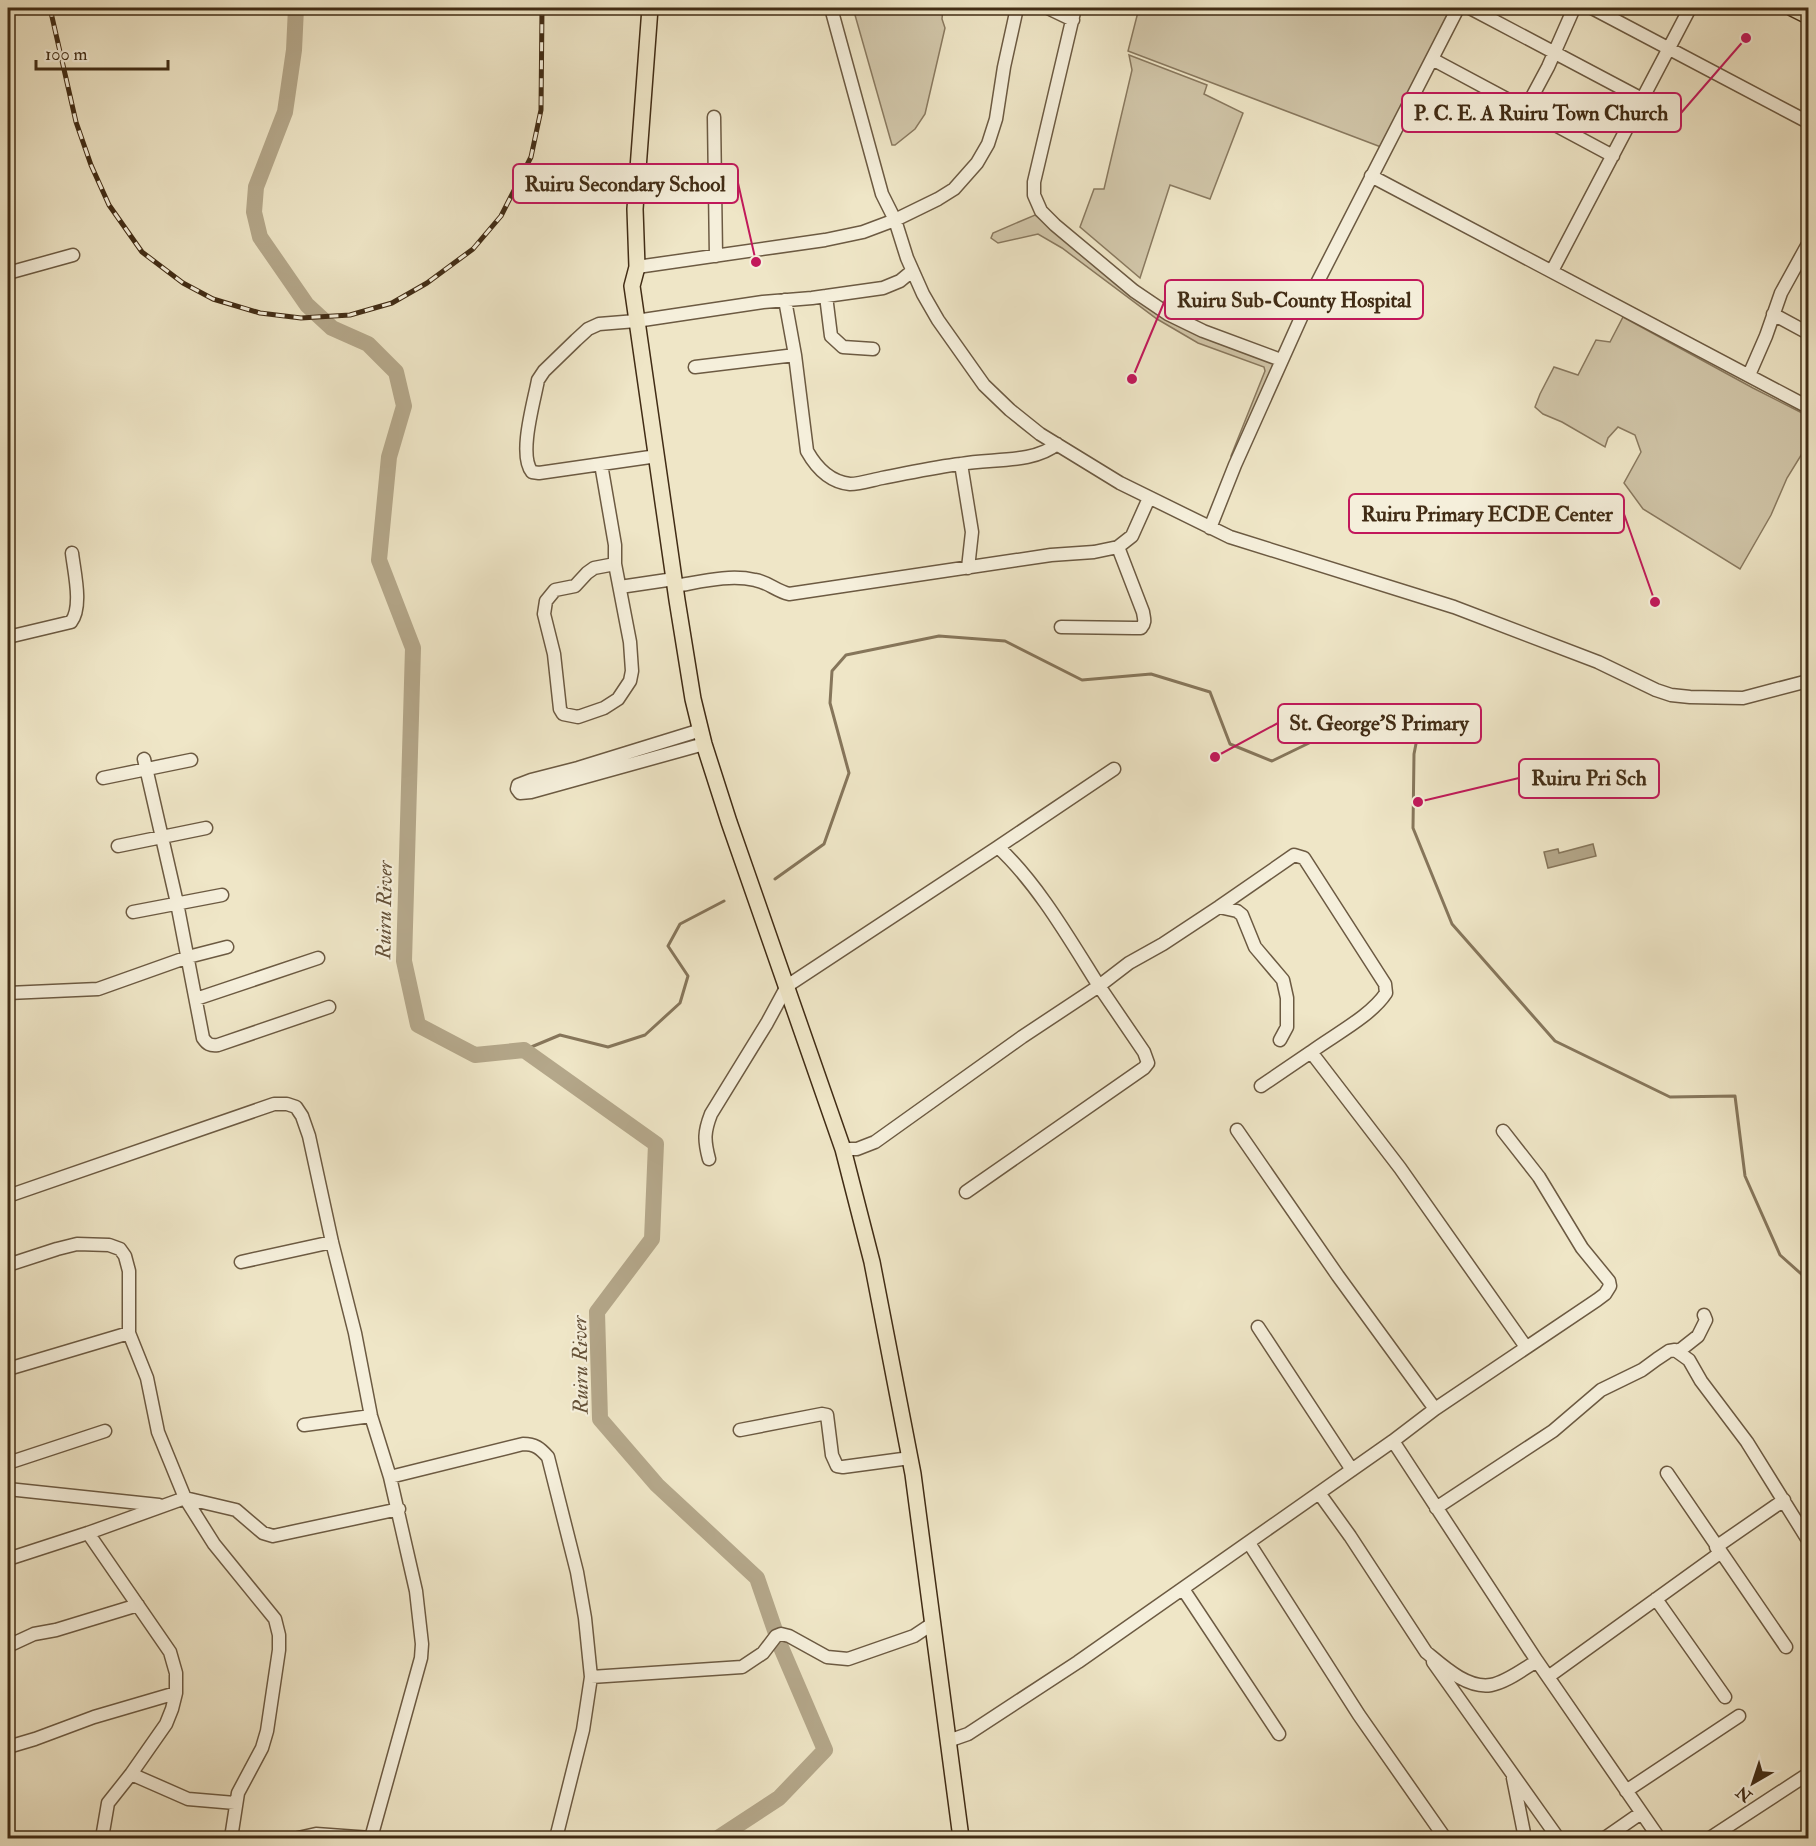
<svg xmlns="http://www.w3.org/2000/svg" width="1816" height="1846" viewBox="0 0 1816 1846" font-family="'IM FELL Double Pica',serif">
  <rect width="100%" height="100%" fill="#efe6c7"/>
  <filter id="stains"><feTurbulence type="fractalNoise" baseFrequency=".00333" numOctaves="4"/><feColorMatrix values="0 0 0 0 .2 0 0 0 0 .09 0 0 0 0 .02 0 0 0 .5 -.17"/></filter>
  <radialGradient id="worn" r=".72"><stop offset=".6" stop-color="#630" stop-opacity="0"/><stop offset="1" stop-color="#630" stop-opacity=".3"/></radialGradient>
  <path fill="#d1c6a9" stroke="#89795f" stroke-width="1.5" d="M853,8h90l-1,11 3,9 -20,86 -10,15 -20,16h-3z
    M1139,8h313l-71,139 -253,-96z
    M1129,55l78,30 -3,9 39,19 -33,86 -40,-14 -30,93 -60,-51 14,-38h10l28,-119z
    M1035,215l83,67 154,80 2,6 -39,89 -4,-1 34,-85 -1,-4 -66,-24 -41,-24 -95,-71 -24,-14 -40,9 -7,-5 2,-5z
    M1623,317l130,71 55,28v28l-21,34 -16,37 -31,54 -97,-60 -19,-26 17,-31 -6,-17 -17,-8 -10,11 -3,9 -43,-25 -19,-8 -8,-7 5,-13 14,-27 24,8 18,-35 14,2z"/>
  <path fill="#b4a78a" stroke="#86765b" stroke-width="1.5" d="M1593,844l3,12 -48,12 -4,-16 14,-3 1,4z"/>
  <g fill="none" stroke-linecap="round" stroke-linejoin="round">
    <path stroke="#86765b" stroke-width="3" d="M775,879l49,-35 25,-71 -19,-70 2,-32 14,-16 93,-19 66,5 77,39 69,-6 59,18 20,52 42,17 101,-49 49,1 -8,41 -1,74 39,96 103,117 115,56 65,-1 10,80 35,79 28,25
      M524,1050l36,-15 48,12 37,-12 35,-32 8,-27 -20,-30 12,-22 44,-23"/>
    <path stroke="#b4a78a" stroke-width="16" d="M296,8l-2,42 -9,62 -29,75 -2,25 6,25 47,68 25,23 36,16 28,28 8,34 -15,51 -10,103 34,88 -9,313 14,64 57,30 49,-5 132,94 -4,95 -55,73 3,107 57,66 100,93 23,67 45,105 -46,48 -61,40"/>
    <g stroke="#6c5a42" stroke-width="15">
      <path id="minor" d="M831,8l51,186 13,26 12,38 16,36 15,26 46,65 26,25 30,24 80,49 110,54 224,70 144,55 58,28 15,5 19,2 53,1 65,-17
        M1048,8l25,12
        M1075,8l-41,174v13l7,16 14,14 79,66 34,23 35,17 78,29
        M1470,8l172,91
        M1592,8l216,114
        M1432,59l181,97
        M1525,110l23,-43 26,-59
        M714,117l2,139
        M1371,176l437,231
        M637,267l188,-27 38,-8 32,-12 43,-21 16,-10 23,-26 11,-19 8,-25 8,-52 13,-59
        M1552,271l138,-263
        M8,273l65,-18
        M826,296l5,40 12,11 30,2
        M1773,314l35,19
        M795,355l12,96c9,16 23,31 43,33 10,0 22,-4 32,-6 27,-5 52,-11 79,-14
        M695,367l100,-12 -10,-55
        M1749,375l17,-39 15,-43 27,-49
        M657,456l-118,17 -7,-1c-14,-17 2,-70 6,-92l6,-9 32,-31 12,-11 11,-5 37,-3 127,-19 49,-4 71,-10 17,-7 12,-10
        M601,464l14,81v19l15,78 2,29 -2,10 -12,18 -14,9 -26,9 -15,-3 -3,-5 -6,-55 -10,-40 2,-13 9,-11 20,-4 12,-13 7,-5 21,-4
        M1210,528l25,-63 78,-174 145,-283
        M968,568l4,-36 -11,-68c29,-6 72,0 96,-20
        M675,586c25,-4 54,-12 80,-6 13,2 21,11 34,14l262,-39 43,-3 24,-5 14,-11 17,-38
        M620,587l54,-8
        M1061,627l73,1h7c5,-6 3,-9 2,-16l-25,-65
        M8,637l63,-15c12,-15 3,-51 1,-69
        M701,730l-123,38 -47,12 -13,5 -1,4 3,4 11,-1 173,-48
        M144,759l33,144 26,135c4,6 7,8 15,7l111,-38
        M103,778l88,-18
        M118,846l88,-18
        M998,847l116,-78
        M1219,907l18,4 5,4 13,32 28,33 4,18v29l-7,13
        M133,912l89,-17
        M8,993l90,-4 90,-32 39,-10
        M196,999l122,-41
        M1261,1086l50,-34 89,116 126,179
        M1237,1130l101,146 97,133
        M709,1159c-5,-19 -5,-27 2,-45l56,-91 20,-37 211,-139c40,37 72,93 101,139l-77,51 -147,105 -18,7h-14
        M966,1192l178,-124 4,-5 -4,-11 -45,-66 30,-23 34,-19 56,-37 75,-52 10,3 81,126 1,9c-15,23 -52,42 -75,59
        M8,1196l266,-92h13l9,3 6,9 7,20 23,106 23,91 16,83 19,61 26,114 6,53 -1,14 -50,180
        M241,1262l91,-20
        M8,1265l49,-16 20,-5 32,1 11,4 5,7 4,15v62l18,45 11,54 27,66 29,46 61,75 4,16v15l-12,81 -5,17 -24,45 -7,45
        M1258,1327l94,143
        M1679,1351l19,-15 8,-16 -2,-5
        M8,1369l121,-36
        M304,1425l67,-9
        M740,1430l82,-16 5,1 5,40 5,11 6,1 67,-9
        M1393,1441l42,-32 162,-109 8,-6 5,-8 -1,-5 -27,-33 -43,-71 -36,-46
        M8,1463l97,-32
        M1667,1473l119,174
        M390,1477l133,-33c12,0 17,4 25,13l29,115 8,46 6,59 -8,53 -27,108
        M8,1489l151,16
        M1319,1493l31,43 76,116c17,14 41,37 65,33 16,-3 32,-16 46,-24
        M1436,1508l117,-77 48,-41 41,-20 15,-11 12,-8 6,-1 14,10 12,21 46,61 61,98
        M88,1533l82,119 6,21v20l-4,16 -6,15 -35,50 -23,29 -6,35
        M1249,1543l110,172 86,123
        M1716,1547l68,-47
        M8,1559l80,-26 97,-35 51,12 27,23 10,3 126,-27
        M1183,1589l96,145
        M1656,1599l69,98
        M8,1646l26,-12 22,-4 82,-25
        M1433,1662l125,176
        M591,1677l151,-10 21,-14 13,-17 5,-2 8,2 38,21 21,2 66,-23 18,-12
        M1548,1677l172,-124
        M948,1741l20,-7 110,-72 315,-221 144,220 122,177
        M8,1747l27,-8 59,-22 82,-24
        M131,1774l57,25 47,4
        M1513,1778l12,60
        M1626,1791l113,-75
        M298,1838l18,-4 55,4
        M1605,1838l36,-25
        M1710,1838l98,-64"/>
    </g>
    <g stroke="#412c15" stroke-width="18">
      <path id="major" d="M650,8l-15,201 2,58 -5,19 45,314 16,99 11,45 25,78 114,327 29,113 41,212 48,364
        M1792,8l16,8"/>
    </g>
    <use href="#minor" stroke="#f5efdb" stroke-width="12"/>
    <use href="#major" stroke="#efe6c7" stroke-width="15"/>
    <g stroke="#412c15" stroke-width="5">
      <path id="rail" d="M50,8l26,114 15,43 18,40 33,47 41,31 30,16 47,14 41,5 49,-3 42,-12 35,-20 46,-34 28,-33 30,-59 10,-47 1,-102"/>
    </g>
    <use href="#rail" stroke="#f5efdb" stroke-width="3" stroke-dasharray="9" stroke-linecap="butt"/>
  </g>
  <g text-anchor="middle" stroke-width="4.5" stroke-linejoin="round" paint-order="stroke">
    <g font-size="21" font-style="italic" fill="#645138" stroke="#f5efdb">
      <text transform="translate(384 910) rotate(-89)" y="7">Ruiru River</text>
      <text transform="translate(580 1365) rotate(-91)" y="7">Ruiru River</text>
    </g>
  </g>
  <path fill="none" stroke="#c2185b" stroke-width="2" d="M1746 38L1681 113M756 262L738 183M1132 379L1165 300M1655 602L1624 514M1215 757L1278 723M1418 802L1519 778"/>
  <g fill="#c2185b" stroke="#f5efdb" stroke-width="2">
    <circle cx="1746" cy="38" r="6"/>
    <circle cx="756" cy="262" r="6"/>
    <circle cx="1132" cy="379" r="6"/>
    <circle cx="1655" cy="602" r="6"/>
    <circle cx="1215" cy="757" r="6"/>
    <circle cx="1418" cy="802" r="6"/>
  </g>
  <g fill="#f5efdb" stroke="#c2185b" stroke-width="2">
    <rect x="1402" y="93" width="279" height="39" rx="6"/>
    <rect x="513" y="164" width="225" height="39" rx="6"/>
    <rect x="1165" y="280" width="258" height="39" rx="6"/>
    <rect x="1349" y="494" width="275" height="39" rx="6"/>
    <rect x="1278" y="704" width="203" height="39" rx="6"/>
    <rect x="1519" y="759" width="140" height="39" rx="6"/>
  </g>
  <g font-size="21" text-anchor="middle" font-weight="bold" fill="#412c15">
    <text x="1541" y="120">P. C. E. A Ruiru Town Church</text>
    <text x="625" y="191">Ruiru Secondary School</text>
    <text x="1294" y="307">Ruiru Sub-County Hospital</text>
    <text x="1487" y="521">Ruiru Primary ECDE Center</text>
    <text x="1379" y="730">St. George'S Primary</text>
    <text x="1589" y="785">Ruiru Pri Sch</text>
  </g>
  <rect width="1816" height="1846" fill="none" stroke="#efe6c7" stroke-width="30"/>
  <rect x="9" y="9" width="1798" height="1828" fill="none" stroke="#412c15" stroke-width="3"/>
  <rect x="15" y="15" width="1786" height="1816" fill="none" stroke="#412c15" stroke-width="1.5"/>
  <g transform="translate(1753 1783) rotate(219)" stroke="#f5efdb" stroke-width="4.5" paint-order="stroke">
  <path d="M0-4.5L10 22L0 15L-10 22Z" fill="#412c15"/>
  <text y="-9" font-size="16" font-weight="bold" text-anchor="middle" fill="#412c15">N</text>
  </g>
  <path d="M36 60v9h132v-9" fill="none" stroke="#412c15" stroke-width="3"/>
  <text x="45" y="60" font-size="18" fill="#412c15" stroke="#f5efdb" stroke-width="4.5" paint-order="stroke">100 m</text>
  <rect width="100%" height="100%" filter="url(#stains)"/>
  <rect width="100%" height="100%" fill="url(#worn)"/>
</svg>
